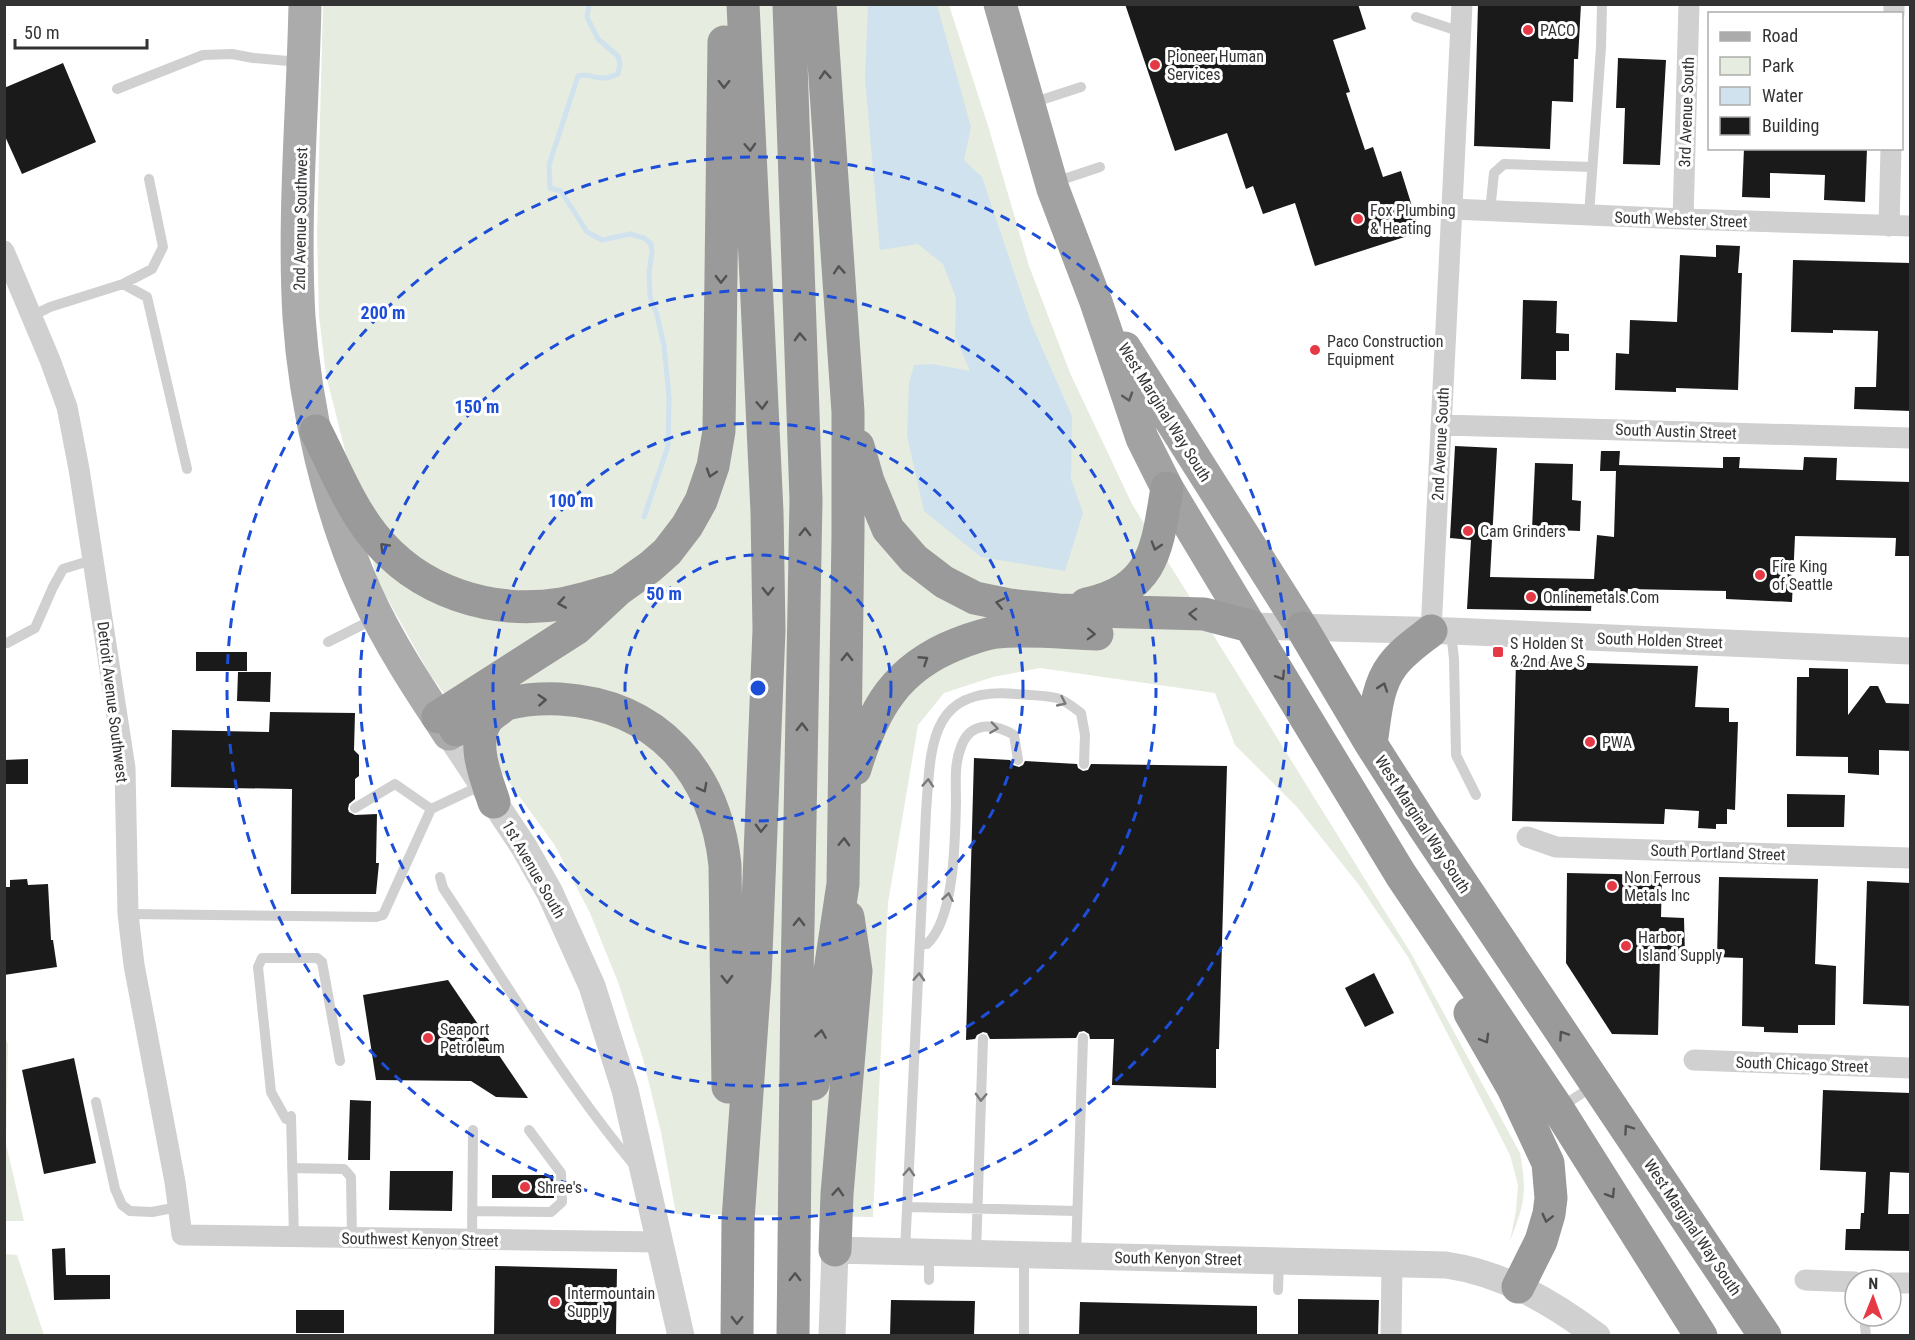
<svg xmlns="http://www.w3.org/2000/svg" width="1915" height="1340" viewBox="0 0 1915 1340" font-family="'Roboto Condensed',sans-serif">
  <rect width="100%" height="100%" fill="#fff"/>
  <path fill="#e6ecdf" d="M323,5h626l40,124 40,137 41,107 62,131 280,451 108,198c7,40 5,50 -10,88l6,-30 2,-26 -8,-30 -102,-198 -49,-72 -62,-78 -62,-62 -20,-52 -175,-25 -47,9 -49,16 -26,32 -30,178 -15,314 -197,-3 -15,-82 -18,-73 -25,-77 -28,-69 -36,-69 -125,-171 -51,-91 -52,-207 -7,-59 -2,-83z
    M4,1034l4,10 -2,100 18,77h-19z
    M5,1254l12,1 27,80h-39z"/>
  <path fill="#cfe2ee" d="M868,5h69l34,122 -7,33 18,17 49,146 41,93 -1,63 12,34 -18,58 -84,-14 -57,-46 -17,-75 2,-53 5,-18 18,-1 38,7 -15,-35 1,-38 -13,-34 -25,-20 -38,6 -15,-172z"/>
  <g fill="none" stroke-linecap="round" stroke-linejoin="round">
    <path stroke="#cfe2ee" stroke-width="5" d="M589,4l-2,13 11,22 20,17 2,8 -2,10c-21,10 -25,-2 -40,2l-29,89 1,23 11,3 26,41 15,8 28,-6 14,4 7,6 1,8 -3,21 1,23 7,19 7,31 5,51 -1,49 -24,71"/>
  </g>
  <path fill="#1a1a1a" d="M1125,4h233l8,25 -33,11 17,52 -4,1 19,57 8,-3 10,30 18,-6 19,61 -105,34 -20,-63 -32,11 -10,-28 -7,3 -19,-56 -52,18z
    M1478,4h103l-3,55h-4l-1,43 -21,-1 -2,48 -76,-3z
    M1618,58l48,2 -6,105 -37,-1 2,-56h-9z
    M63,63l33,79 -74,32 -18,-40v-46z
    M1744,148h123l-2,54 -41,-2 1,-25 -55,-2v25l-28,-1z
    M1716,245l24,1 -2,27h4l-4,117 -62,-2v4l-61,-2 1,-37 13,1 1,-34 47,2 3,-67 36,2z
    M1793,260l118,3v148l-57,-2 1,-22h21l2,-56 -45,-1v3l-42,-1z
    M1523,300l34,1 -1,32 13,1v17h-13v29l-35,-1z
    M1455,446l42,2 -7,129 104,2 3,-44 17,2 2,-66h-16l1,-20h19l-1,14 104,3v-11h17l-1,11 64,2 1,-13 33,1 -1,22 75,2v74h-16l1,-18 -101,-2 -3,66 -66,-3v-8l-98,-2 -1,9 -35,-2 -1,15 -124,-2 4,-69 -21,-2z
    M1535,463l38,1 -1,36 9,1 -1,30 -48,-2z
    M196,652h51v19h-51z
    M1516,661l182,5 -3,41 34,1v14h9l-3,88 -8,-1v15h-11v5l-18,-1 1,-17 -34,-2 -1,15 -152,-3z
    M1809,668l39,1v46l22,-29h8l8,17 25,1v47l-32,-1v25l-31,-2v-16l-52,-1 1,-79h12z
    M238,672h33l-1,30 -33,-1z
    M270,712l85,1 -1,37 5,5v21l-4,3v20l-6,5 -1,5 1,3 6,3 22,-1 -1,49h3l-3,31h-85l1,-105 -121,-2 1,-57 97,2z
    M974,758l36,2 3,5 6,2 4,-2 2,-4 52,3 1,4 5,3 5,-1 3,-6 136,2 -8,283h-3v39l-104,-3 2,-46h-24l-1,-5 -5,-3 -5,1 -3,6 -86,1 -3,-6 -4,-1 -6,3 -2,4 -9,1z
    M28,759v25h-23l-1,-24z
    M1787,794l58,1 -1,32h-57z
    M1567,873l95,2 -1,42 23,1 1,39h-25l-2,78 -46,-1 -46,-71z
    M1719,877l99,2 -3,85 21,2 -1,59h-37v8l-34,-1v-5l-22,-1 1,-68 -26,-1z
    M27,879l1,6 20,-1 3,56h2l4,27 -53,8v-88h6v-7z
    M1867,881l44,2v123l-48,-2z
    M1374,973l20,40 -29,14 -20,-39z
    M448,980l80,118 -32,-1 -25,-16 -95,-1 -13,-85z
    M74,1058l22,105 -52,11 -22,-104z
    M1823,1090l88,3v80l-21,-1 -2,42h23v37l-66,-1 1,-21h14l1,-16h3l2,-41 -46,-2z
    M350,1100l21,1 -1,59h-22z
    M390,1171h63l-1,40 -63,-1z
    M492,1175h61l1,23h-62z
    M65,1248l1,27h44v24l-56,1 -2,-51z
    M495,1266l122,3 -1,66h-122z
    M1298,1299l81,1 -1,35h-80z
    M891,1300l84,1 -1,34h-84z
    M1080,1302l177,4v29h-178z
    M296,1310h48v23h-48z"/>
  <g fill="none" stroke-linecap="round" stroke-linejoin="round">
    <path stroke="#d0d0d0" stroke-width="10" d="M1416,17l45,15
      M117,89l86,-34 29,-1 21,4 47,4
      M1032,103l49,-16
      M1055,182l45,-15
      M1490,211l4,-38 10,-9 88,3
      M1589,215l12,-168 1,-43
      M123,284l29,-15 11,-22 -14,-68
      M32,316l18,-9 73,-23 24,13 40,172
      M1451,632l3,27 2,96 20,40
      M328,642l48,-24
      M7,643l28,-15 18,-41 10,-18 29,-9
      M355,808l40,-24 36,25 51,-24
      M440,877l3,11c62,93 119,191 191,277
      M128,914l248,3 7,-2 48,-106
      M920,944h7c28,-26 28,-105 29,-142 0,-19 -2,-38 5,-55 9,-26 33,-24 53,-12l4,25
      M96,1102l19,87 7,16 8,6 22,1 26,-5
      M1561,1107l32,-21
      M291,1116l3,121
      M286,1119l-15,-27 -13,-125 4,-9h55l5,4 18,99
      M292,1168l52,1 7,8 1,61
      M907,1207l170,4
      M472,1211l79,1 11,-10 -1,-29 -32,-43
      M472,1239l1,-109
      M905,1251l21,-439c5,-67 3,-126 90,-118 13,1 28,1 41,4 8,2 17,10 24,15l4,22 -1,29
      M976,1253l7,-214
      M1076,1255l7,-217
      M929,1280v-28
      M1278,1290l1,-30
      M1864,1316l2,20
      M1024,1336v-81"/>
    <path stroke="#d0d0d0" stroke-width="21" d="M1894,14v-10
      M1452,209l231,10 227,7
      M1683,219l6,-215
      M1889,226l2,-78
      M4,251l46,109 17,47 12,62 46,299 3,146 6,51 41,217 7,53 476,7
      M1441,425l469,13
      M1431,631l31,-627
      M1527,837l29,10 354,11
      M1694,1060l216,8
      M1805,1280l50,2
      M1891,1283h19
      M1391,1336l1,-73"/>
    <path stroke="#d0d0d0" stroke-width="27" d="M1250,626l201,5 459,20
      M449,734l75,113 26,46 42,93 33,104 56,246
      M832,1336l3,-86 611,15c56,8 106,37 151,71"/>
    <path stroke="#ababab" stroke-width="33" d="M305,4c-2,104 -12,210 -6,313 6,90 30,194 67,276 22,49 53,96 83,141"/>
    <path stroke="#a2a2a2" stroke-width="33" d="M1000,4l53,185 43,113 46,136 25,50 83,138
      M1125,348l177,280"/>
    <path stroke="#9a9a9a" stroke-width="33" d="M789,4l17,496 -9,480 -4,356
      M316,431c18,35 33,74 57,104 45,57 118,80 188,69 18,-3 36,-9 53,-14
      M858,446l10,35 20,48 26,30 30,23 31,16 34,7 49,5 146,4 46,12
      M1086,604c69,-15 71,-56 81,-116
      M1250,626l151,249 157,234 143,227
      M1302,628l69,116 53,83 341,509
      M438,717l139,-89 42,-39 31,-22 17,-15 20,-26 14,-25 12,-35 6,-35 5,-389
      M456,730c10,-6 20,-14 31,-19 22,-10 49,-13 73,-12 98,6 155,73 165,166l3,222
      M1371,744c4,-25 5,-57 21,-78 10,-14 25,-24 39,-35
      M855,769c18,-60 41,-101 102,-125 13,-5 26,-10 40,-12 33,-3 67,1 100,2
      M494,802c-8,-25 -24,-60 -6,-84 4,-4 11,-8 15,-12
      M1470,1013l43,75 35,75 3,35 -2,16 -8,27 -23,46
      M813,1084l30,-200 5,-351v-121l-28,-408
      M835,1250l2,-56 19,-223 -8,-54
      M737,1336l1,-116 17,-241 14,-349 -2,-118 -24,-508"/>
  </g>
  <defs><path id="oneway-chevron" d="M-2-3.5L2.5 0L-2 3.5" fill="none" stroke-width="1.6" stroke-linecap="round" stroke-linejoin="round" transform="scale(1.5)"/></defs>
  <g stroke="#525252">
    <use href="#oneway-chevron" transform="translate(825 75) rotate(-94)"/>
    <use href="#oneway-chevron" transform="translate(724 84) rotate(91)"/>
    <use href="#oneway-chevron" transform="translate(750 147) rotate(87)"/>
    <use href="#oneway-chevron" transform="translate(839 270) rotate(-94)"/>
    <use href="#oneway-chevron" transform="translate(721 279) rotate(91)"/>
    <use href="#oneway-chevron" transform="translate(800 337) rotate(-92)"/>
    <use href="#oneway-chevron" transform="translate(762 405) rotate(87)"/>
    <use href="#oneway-chevron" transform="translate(711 473) rotate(108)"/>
    <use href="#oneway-chevron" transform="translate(805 532) rotate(-89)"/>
    <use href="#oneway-chevron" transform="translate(1156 546) rotate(107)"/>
    <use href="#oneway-chevron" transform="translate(384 547) rotate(-134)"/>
    <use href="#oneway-chevron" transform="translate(768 591) rotate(89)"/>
    <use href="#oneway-chevron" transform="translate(562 603) rotate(170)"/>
    <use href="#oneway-chevron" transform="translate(1000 603) rotate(-168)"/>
    <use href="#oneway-chevron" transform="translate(1193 614) rotate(-178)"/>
    <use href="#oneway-chevron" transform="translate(1091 634) rotate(2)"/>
    <use href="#oneway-chevron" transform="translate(847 657) rotate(-89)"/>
    <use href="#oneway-chevron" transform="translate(924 660) rotate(-33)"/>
    <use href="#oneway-chevron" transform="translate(1281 676) rotate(58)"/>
    <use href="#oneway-chevron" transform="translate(1383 687) rotate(-71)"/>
    <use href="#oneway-chevron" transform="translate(542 700) rotate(-4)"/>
    <use href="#oneway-chevron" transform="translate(802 727) rotate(-89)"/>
    <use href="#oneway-chevron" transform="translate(703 788) rotate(62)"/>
    <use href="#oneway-chevron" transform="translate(761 828) rotate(92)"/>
    <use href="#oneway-chevron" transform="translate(844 842) rotate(-88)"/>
    <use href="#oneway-chevron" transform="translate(799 922) rotate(-89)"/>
    <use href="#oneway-chevron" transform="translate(727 979) rotate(89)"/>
    <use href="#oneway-chevron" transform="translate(821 1034) rotate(-81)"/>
    <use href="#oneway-chevron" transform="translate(1563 1035) rotate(-124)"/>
    <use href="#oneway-chevron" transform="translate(1485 1039) rotate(60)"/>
    <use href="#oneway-chevron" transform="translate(1628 1129) rotate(-125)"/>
    <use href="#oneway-chevron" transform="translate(838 1192) rotate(-86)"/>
    <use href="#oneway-chevron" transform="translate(1611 1194) rotate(58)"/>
    <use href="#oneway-chevron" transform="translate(1547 1218) rotate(104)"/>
    <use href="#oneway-chevron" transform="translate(795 1277) rotate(-89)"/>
    <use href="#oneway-chevron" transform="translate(737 1320) rotate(91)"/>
  </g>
  <use stroke="#5a5a5a" href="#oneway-chevron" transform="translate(1128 397) rotate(72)"/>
  <g stroke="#7a7a7a">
    <use href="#oneway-chevron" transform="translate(1062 702) rotate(25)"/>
    <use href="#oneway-chevron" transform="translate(994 728) rotate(8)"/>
    <use href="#oneway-chevron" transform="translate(928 783) rotate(-86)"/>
    <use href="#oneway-chevron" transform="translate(948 897) rotate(-80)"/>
    <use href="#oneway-chevron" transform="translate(919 977) rotate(-87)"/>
    <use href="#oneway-chevron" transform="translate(981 1097) rotate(92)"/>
    <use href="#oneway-chevron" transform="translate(909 1172) rotate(-87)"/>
  </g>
  <g fill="none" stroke="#1d4ed8" stroke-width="3" stroke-dasharray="10 8">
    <circle cx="758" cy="688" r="133"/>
    <circle cx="758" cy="688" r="265"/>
    <circle cx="758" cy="688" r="398"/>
    <circle cx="758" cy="688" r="531"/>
  </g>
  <g fill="#e63946" stroke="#fff" stroke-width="2">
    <circle cx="1528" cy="30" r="6"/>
    <circle cx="1155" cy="65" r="6"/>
    <circle cx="1358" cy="219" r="6"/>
    <circle cx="1315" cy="350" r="6"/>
    <circle cx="1468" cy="531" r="6"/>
    <circle cx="1760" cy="575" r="6"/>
    <circle cx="1531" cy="597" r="6"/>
    <rect x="1492" y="646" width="12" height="12" rx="3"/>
    <circle cx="1590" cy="742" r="6"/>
    <circle cx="1612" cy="886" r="6"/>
    <circle cx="1626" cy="946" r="6"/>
    <circle cx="428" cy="1038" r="6"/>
    <circle cx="525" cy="1187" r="6"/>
    <circle cx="555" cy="1302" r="6"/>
  </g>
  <g text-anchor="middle" stroke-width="6" stroke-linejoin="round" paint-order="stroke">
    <g font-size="16" fill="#333" stroke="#fff" text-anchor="start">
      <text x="1540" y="36">PACO</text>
      <text x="1167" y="62">Pioneer Human<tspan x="1167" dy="18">Services</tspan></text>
      <text x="1370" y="216">Fox Plumbing<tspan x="1370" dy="18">&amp; Heating</tspan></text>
      <text x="1327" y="347">Paco Construction<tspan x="1327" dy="18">Equipment</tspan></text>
      <text x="1480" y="537">Cam Grinders</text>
      <text x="1772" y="572">Fire King<tspan x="1772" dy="18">of Seattle</tspan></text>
      <text x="1543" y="603">Onlinemetals.Com</text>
      <text x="1510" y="649">S Holden St<tspan x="1510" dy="18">&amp; 2nd Ave S</tspan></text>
      <text x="1602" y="748">PWA</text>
      <text x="1624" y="883">Non Ferrous<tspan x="1624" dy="18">Metals Inc</tspan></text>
      <text x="1638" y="943">Harbor<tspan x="1638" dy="18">Island Supply</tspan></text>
      <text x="440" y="1035">Seaport<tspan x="440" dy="18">Petroleum</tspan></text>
      <text x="537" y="1193">Shree's</text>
      <text x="567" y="1299">Intermountain<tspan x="567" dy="18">Supply</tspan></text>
    </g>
    <g font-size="16" fill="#333" stroke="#fff">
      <text transform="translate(1686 112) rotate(-88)" y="6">3rd Avenue South</text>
      <text transform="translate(300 219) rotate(-89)" y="6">2nd Avenue Southwest</text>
      <text transform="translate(1681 219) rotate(2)" y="6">South Webster Street</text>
      <text transform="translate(1165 412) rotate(58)" y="6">West Marginal Way South</text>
      <text transform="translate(1676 431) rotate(2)" y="6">South Austin Street</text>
      <text transform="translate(1440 444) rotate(-87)" y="6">2nd Avenue South</text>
      <text transform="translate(1660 640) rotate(2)" y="6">South Holden Street</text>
      <text transform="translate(113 702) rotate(83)" y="6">Detroit Avenue Southwest</text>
      <text transform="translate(1423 824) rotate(57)" y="6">West Marginal Way South</text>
      <text transform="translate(1718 852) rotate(2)" y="6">South Portland Street</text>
      <text transform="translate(534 869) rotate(60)" y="6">1st Avenue South</text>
      <text transform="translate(1802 1064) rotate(2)" y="6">South Chicago Street</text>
      <text transform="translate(1693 1227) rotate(56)" y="6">West Marginal Way South</text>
      <text transform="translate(420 1239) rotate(1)" y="6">Southwest Kenyon Street</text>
      <text transform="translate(1178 1258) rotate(1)" y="6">South Kenyon Street</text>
    </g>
  </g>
  <circle cx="758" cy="688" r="9" fill="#1d4ed8" stroke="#fff" stroke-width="3"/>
  <g font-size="18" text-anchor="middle" font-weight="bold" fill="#1d4ed8" stroke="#fff" stroke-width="6" stroke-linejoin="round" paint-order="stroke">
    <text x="383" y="319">200 m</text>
    <text x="477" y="413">150 m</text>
    <text x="571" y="507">100 m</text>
    <text x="664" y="600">50 m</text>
  </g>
  <rect width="1915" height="1340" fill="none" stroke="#333333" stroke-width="12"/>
  <rect x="1708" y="12" width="195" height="138" fill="#ffffff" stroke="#adadad" stroke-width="1.5"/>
  <rect x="1720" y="32" width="30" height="9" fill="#ababab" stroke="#adadad" stroke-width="1.5"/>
  <text x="1762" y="42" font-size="18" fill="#333333">Road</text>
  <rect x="1720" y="57" width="30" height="18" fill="#e6ecdf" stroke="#adadad" stroke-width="1.5"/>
  <text x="1762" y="72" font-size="18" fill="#333333">Park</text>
  <rect x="1720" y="87" width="30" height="18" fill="#cfe2ee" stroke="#adadad" stroke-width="1.5"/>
  <text x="1762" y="102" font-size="18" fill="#333333">Water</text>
  <rect x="1720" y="117" width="30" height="18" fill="#1a1a1a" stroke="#adadad" stroke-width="1.5"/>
  <text x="1762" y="132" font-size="18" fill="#333333">Building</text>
  <g transform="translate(1873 1298) rotate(1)"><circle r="28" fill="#ffffff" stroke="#adadad" stroke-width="1.5"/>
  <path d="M0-4.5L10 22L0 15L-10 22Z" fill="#e63946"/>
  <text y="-9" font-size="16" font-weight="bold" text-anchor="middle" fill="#333333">N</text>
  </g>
  <path d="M15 39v9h132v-9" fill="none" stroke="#333333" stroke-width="3"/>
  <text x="24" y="39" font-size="18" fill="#333333" stroke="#ffffff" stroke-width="4.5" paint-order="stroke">50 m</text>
</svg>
